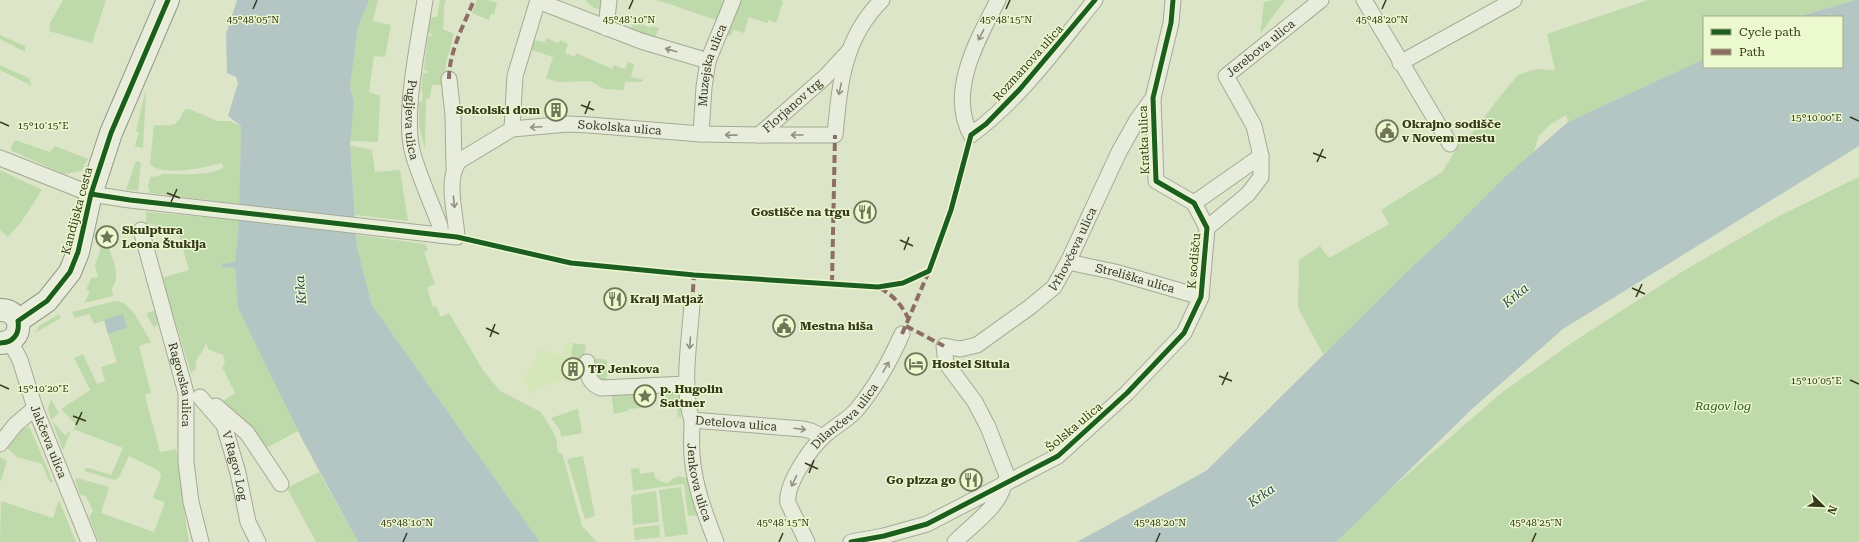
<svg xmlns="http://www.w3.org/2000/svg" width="1859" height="542" viewBox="0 0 1859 542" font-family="'Roboto Serif',serif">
  <rect width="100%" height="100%" fill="#dde5c9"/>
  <path fill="#d5e6b8" d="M567,341l6,2 -5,36 -34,10 3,10 -17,-22 9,-4 11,-25 22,8z"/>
  <path fill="#bed9aa" d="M63,0h43l-14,43 -43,-12 1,-8z
    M369,0h9l-5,21 18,4 -6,32 -11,-1 -5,36 11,4 -2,46 -28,-1 4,-40 -4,-13 8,-61z
    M440,0h6c-4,9 -1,19 -3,29l11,5 -8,29 -1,22h-13l-2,13 -4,1 -1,51 -6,-25v-23l3,-1 1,-8 -2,-1 2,-19 4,1v-3l-3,-1 4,-34 3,1 1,-3 -4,-2 3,-15h6z
    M477,0h11l9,3 -3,11h-3l-2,6 -17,-7z
    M585,0h20l-3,10 -8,-2z
    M656,0h70l-7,21c-22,-7 -42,-15 -63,-21z
    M738,0h43l2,2 -7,21 -7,-3 -2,3 -18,-6 -5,16 -11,-3 -2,6 -7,-2z
    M1273,0h12l-25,34 4,-32z
    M1648,0h207l-58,17h-93v42l-136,63 -2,-7 -15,9 -12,11 -7,22 -185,178 -24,19 -25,-46 1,-48 21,-14 9,12 60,-34 -8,-14 61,-38 17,-27 12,-11 31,-40 16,-19 18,-6 19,1 -8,-36z
    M634,20l16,8 1,-2 8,2 -5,11 -25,-6z
    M0,35l25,11v6l-25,-13z
    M546,38l12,5 2,-3 8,4 -3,9 10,4 1,-4 36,16 2,-4 11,4 3,-7 6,2 -3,13 13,3 -3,2h-16l-1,8 -20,-1 -14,-8 -33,1 -11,-4 7,-21 -24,-8 4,-9 12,2z
    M0,65l30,14 1,8 -3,-3 -28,-14z
    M146,89l-3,59 -8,-2 4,-14 -3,-1z
    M189,109l29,12h12l11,5 -1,78 -90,-11 -2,-7 2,-9 10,-1 2,-2c13,0 54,3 62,-8l-3,-3c-17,5 -58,14 -71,1l4,-39c19,1 22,3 30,-15z
    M15,140l35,12 5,-6 33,13 -7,12 -17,3 -52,-23 -1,-4z
    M350,145l22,5 3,22 25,-2 8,51 -53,-6z
    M136,161l5,2 -3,28 -12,-1z
    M0,170l42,20 -20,31 -14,16 -8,-7z
    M1859,177v365h-526l61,-56 106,-92 73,-52 110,-71 96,-55z
    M146,212l93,8 -4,42 -13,2 13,4 3,36 60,127 -32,17 -46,-45 15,-10 -13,-26 3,-4 -2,-8 -15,-6 -2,-6c-1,2 -1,4 -2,5 -5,10 -9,8 -8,21l-5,4 -29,-95 27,-8 -10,-34 -26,-3 2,-8 -9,-1z
    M357,235l68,9 3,6 -4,2 11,32 -8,4 6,19 3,-1 5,11 8,-4 34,57 17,21 41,21 15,25 2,16h4l20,73 15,16h-57l-168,-237 -15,-58z
    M103,241h3c5,14 16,34 6,47l1,8 -29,7 6,-11 -4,-2 5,-12 7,-1 -3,-11z
    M115,301l9,2 10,10 17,29 -12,4 12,47 -6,1c3,19 11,37 14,56l2,2 15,-3c7,30 7,62 13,93h-90l-10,-25 4,-6 -7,-15 -6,-1 -5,-15 2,-2 32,9 -8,26 53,19 10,-27v-3l-11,-4 8,-21 -2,-6 -30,-15 -10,21 -4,3 -31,-9 1,-3h4l22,7 12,-27 -50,-19 3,-4 -15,-16 29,-19 -16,-32 9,-4 14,30 8,-3 -4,-14 16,-5 -9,-28 19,-6 -4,-13 -29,9 -5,-10 -14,4 -3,-6z
    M157,310l6,22 -5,-8 -4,4 -8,-15z
    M59,314l2,4 -26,15 4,-7z
    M573,343l13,2 -5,31 -13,3v-6l8,1 1,-10 -7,-1z
    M593,358l14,2v18l-2,3 -3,1 -6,-4z
    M650,391l1,16 -23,2v2l-14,3 -3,-22z
    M660,391l20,1 1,25h-3l-1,-12 -16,1z
    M51,399l8,14 -8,7 -3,-12z
    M578,409l4,24 -21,4 -1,-7 -9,-12z
    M52,421l13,14 6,-5 -8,21z
    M28,427l2,1 23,54 -3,1 -8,-19 -25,-7 -10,-9c6,-10 10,-17 21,-21z
    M583,456l12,60 -10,3 -18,-60z
    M0,457l7,4 -6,20h-1z
    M639,468l1,6 14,-2 1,6c17,10 11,2 24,-2l8,2 14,37 -13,1 -4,-32 -51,7 -2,-22z
    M319,472l39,70h-42l-29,-54z
    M681,487l7,47 -23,3 -6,-47z
    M656,491l3,31 -26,3 -2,-30z
    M59,500l17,42h-76l1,-41 52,17z
    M659,525l1,12 -25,3 -1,-12z"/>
  <path fill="#b3c6c4" d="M237,0h132l-11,27 -8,61 4,13 -4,44 7,102 15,58 168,237h-182l-56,-103 -64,-131 -3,-40 -13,-1 -1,-3 14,-2 4,-42 2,-94 -13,-10 10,-33 -2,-6 -9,-4 -1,-39z
    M1855,0h4v146l-296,183 -91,80 -136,133h-259l129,-71 207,-205 33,-30 61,-61 61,-53 136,-63v8h138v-50h-45z
    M123,314l4,14 -19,6 -4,-14z"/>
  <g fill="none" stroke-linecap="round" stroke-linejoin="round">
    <g stroke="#a5aa93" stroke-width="17">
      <g id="minor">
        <path id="s1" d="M425,0c-6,41 -23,116 -12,154 7,24 18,48 27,72l-1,9"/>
        <path d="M998,0c-20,39 -51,92 -27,135 49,-36 86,-88 124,-135"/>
        <path d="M1364,0l86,144"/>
        <path d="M538,1l103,40 67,20"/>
        <path d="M606,28l3,-28"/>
        <path d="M1400,63l114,-63"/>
        <path d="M449,79l4,36 1,53"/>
        <path d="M512,129l3,-53 23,-76"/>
        <path id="s2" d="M701,134l3,-47 4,-26 25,-61"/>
        <path d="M759,135h76c5,-52 8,-96 47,-135"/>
        <path id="s3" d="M0,158l91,36 39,6 327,37c-1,-23 -12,-56 2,-76l53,-32 56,-5 21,1 112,9 58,1 66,-58 24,-26"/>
        <path d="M1194,203l67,-47"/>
        <path id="s4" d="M1207,228l41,-34 13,-17v-21l-7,-30 -28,-50 95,-76"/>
        <path id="s5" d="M141,230l45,163v69l5,40 10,40"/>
        <path id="s6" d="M1068,262l47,10 86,25"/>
        <path id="s7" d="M692,304c-2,33 -11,86 0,116l111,9 8,2 12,6"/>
        <path id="s8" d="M10,341l10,19 15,48 54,134"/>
        <path d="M587,362c1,13 1,21 14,26l86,-4"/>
        <path id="s9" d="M200,397l24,28 14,48 10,49 10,20"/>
        <path d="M216,406l31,27 34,51"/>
        <path id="s10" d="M692,420c0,12 -1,23 0,35 2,30 13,59 24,87"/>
        <path d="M0,444l15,-19 20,-17"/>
        <path id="s11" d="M1009,481l-21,-54 -13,-25 -29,-39 -2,-17 16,3 17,-4 53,-38 24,-20 14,-25 51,-110 18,-32 16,-22"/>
        <path id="s12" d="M807,542l-19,-39c-3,-18 22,-54 35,-66 11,-11 26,-17 35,-29 19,-23 32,-47 44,-74"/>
        <path d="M851,542l33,-6 43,-12 131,-68 69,-63 57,-60 17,-36 6,-69 -13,-25 -38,-22 -3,-83 18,-75 2,-23"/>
        <path d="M955,542c16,-17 45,-35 49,-59"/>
      </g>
    </g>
    <g stroke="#959983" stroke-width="24">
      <path id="secondary" d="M0,310c24,-1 25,33 0,33
        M18,321l29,-20 23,-29 8,-20 13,-58 20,-61 57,-133"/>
    </g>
    <use href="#minor" stroke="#e8ecdc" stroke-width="15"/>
    <use href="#secondary" stroke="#e8ecdc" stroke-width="22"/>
    <path stroke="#8d6e63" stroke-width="4" stroke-dasharray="8 4" stroke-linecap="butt" d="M449,79c0,-28 15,-54 25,-79
      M832,283l3,-148
      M880,288c14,8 22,17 29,32
      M692,304l2,-29
      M906,326l38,20
      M902,334l27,-63"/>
    <g stroke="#ecf8ce" stroke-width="8">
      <path id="cycleway" d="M91,194l39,6 309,35 18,2 114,26 123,12 184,12 25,-4 26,-12 22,-61 20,-75 15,-11 34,-35 75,-89
        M0,343c13,0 20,-9 18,-22l29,-20 23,-29 8,-20 13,-58 20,-61 57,-133
        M851,542l33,-6 43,-12 131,-68 69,-63 57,-60 17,-36 6,-69 -13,-25 -38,-22 -3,-83 18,-75 2,-23"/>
    </g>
    <use href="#cycleway" stroke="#1b5e20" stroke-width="5"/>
  </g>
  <defs><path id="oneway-shaft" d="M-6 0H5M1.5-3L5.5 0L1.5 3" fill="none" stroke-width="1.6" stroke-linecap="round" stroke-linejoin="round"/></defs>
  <g stroke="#8f927c">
    <use href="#oneway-shaft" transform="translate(981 35) rotate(117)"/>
    <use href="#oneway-shaft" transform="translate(671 50) rotate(-164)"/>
    <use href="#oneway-shaft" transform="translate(840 89) rotate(102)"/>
    <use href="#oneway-shaft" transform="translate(536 127) rotate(177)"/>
    <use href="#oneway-shaft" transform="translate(731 135) rotate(-179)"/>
    <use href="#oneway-shaft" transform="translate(797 135) rotate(-180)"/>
    <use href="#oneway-shaft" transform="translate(454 202) rotate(84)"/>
    <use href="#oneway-shaft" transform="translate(690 343) rotate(94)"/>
    <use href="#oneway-shaft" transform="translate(886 367) rotate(-60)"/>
    <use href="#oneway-shaft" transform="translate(800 429) rotate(7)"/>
    <use href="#oneway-shaft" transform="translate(794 481) rotate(115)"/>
  </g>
  <path fill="none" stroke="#36381b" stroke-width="1.5" d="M253,9l4,-9M629,9l4,-9M1006,9l4,-9M1382,9l4,-9M581,105l13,5M585,114l5,-13M1850,117l9,4M0,122l9,4M1313,153l13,5M1317,162l6,-13M167,193l13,5M171,202l6,-13M900,240l13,6M904,250l5,-13M1632,288l13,6M1636,297l6,-13M486,328l13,6M490,337l5,-13M1219,376l13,5M1850,380l9,4M0,385l9,4M1222,385l6,-13M73,416l13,5M76,425l6,-13M805,463l13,6M809,473l5,-13M403,542l4,-9M779,542l4,-9M1156,542l4,-9M1532,542l4,-9"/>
  <defs>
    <g id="building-ring" transform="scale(1.15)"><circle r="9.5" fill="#ecf8ce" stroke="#707558" stroke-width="1.5"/><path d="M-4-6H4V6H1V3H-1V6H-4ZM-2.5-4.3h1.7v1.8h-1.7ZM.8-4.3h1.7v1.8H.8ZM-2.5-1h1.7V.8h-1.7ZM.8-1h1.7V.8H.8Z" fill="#707558"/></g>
    <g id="civic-ring" transform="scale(1.15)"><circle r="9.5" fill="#ecf8ce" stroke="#707558" stroke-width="1.5"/><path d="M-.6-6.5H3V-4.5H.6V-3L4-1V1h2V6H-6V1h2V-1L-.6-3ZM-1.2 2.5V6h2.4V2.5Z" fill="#707558"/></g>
    <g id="restaurant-ring" transform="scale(1.15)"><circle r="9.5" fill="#ecf8ce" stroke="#707558" stroke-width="1.5"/><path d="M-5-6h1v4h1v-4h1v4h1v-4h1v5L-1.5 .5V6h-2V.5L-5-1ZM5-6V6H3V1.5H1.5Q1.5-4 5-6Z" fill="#707558"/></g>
    <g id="sight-ring" transform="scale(1.15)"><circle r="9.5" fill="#ecf8ce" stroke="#707558" stroke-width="1.5"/><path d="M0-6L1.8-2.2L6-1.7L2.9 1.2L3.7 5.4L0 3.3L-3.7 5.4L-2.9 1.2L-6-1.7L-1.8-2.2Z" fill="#707558"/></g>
    <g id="hotel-ring" transform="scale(1.15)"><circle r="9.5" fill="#ecf8ce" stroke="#707558" stroke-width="1.5"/><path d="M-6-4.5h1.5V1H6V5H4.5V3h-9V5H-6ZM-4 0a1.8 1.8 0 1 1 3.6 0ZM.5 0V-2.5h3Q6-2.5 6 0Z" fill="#707558"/></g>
  </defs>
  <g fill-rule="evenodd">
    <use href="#building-ring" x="556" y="110"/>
    <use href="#civic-ring" x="1387" y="131"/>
    <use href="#restaurant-ring" x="865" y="212"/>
    <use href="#sight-ring" x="107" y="237"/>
    <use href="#restaurant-ring" x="615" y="299"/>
    <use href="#civic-ring" x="784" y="326"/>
    <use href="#hotel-ring" x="916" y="364"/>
    <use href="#building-ring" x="573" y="369"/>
    <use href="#sight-ring" x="645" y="396"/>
    <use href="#restaurant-ring" x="971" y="480"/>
  </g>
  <g text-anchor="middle" stroke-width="3" stroke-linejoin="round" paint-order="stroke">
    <g font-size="12" fill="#36381b" stroke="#ecf8ce">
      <text dy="4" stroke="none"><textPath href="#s4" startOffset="228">Jerebova ulica</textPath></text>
      <text transform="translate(1028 63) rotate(-48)" y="4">Rozmanova ulica</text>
      <text dy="4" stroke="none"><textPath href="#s2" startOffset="70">Muzejska ulica</textPath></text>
      <text dy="4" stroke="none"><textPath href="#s3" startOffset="898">Florjanov trg</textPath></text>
      <text dy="4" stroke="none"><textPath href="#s1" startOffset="121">Pugljeva ulica</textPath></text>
      <text dy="4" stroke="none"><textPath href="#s3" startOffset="714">Sokolska ulica</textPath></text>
      <text transform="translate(1144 140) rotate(-92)" y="4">Kratka ulica</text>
      <text transform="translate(77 211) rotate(-75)" y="4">Kandijska cesta</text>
      <text dy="4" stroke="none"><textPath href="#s11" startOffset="324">Vrhovčeva ulica</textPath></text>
      <text transform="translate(1194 261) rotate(-85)" y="4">K sodišču</text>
      <text dy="4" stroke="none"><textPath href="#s6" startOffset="69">Streliška ulica</textPath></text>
      <text dy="4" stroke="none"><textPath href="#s5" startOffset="160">Ragovska ulica</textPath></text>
      <text dy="4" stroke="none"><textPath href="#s12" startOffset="150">Dilančeva ulica</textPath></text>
      <text dy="4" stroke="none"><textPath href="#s7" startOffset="161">Detelova ulica</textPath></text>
      <text transform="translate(1074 427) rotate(-40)" y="4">Šolska ulica</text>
      <text dy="4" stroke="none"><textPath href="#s8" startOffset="108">Jakčeva ulica</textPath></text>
      <text dy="4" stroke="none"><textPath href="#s9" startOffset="79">V Ragov Log</textPath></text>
      <text dy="4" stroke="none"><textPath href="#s10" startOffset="63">Jenkova ulica</textPath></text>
    </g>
    <g font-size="12" font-weight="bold" fill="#36381b" stroke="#ecf8ce" text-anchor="start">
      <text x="540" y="114" text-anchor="end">Sokolski dom</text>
      <text x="1402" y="128">Okrajno sodišče<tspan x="1402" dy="14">v Novem mestu</tspan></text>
      <text x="850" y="216" text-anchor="end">Gostišče na trgu</text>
      <text x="122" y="234">Skulptura<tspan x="122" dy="14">Leona Štuklja</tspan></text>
      <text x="630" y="303">Kralj Matjaž</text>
      <text x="800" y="330">Mestna hiša</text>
      <text x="932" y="368">Hostel Situla</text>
      <text x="588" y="373">TP Jenkova</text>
      <text x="660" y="393">p. Hugolin<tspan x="660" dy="14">Sattner</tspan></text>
      <text x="956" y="484" text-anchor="end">Go pizza go</text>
    </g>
    <g font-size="12" font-style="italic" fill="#2a5620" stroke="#ecf8ce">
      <text x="1723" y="410">Ragov log</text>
    </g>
    <g font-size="13" font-style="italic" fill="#294159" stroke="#ecf8ce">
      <text transform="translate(300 290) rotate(-95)" y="5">Krka</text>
      <text transform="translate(1515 295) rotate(-40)" y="5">Krka</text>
      <text transform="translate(1261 495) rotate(-35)" y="5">Krka</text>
    </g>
  </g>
  <g font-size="10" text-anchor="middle" fill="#36381b" stroke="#ecf8ce" stroke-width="3" stroke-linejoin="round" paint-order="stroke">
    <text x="253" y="23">45°48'05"N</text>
    <text x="629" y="23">45°48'10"N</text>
    <text x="1006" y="23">45°48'15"N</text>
    <text x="1382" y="23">45°48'20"N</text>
    <text x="1816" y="121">15°10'00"E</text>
    <text x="43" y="129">15°10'15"E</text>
    <text x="1816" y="384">15°10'05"E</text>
    <text x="43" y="392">15°10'20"E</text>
    <text x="407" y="526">45°48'10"N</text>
    <text x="783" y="526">45°48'15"N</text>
    <text x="1160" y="526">45°48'20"N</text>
    <text x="1536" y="526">45°48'25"N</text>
  </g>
  <rect x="1703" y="16" width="140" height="52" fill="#ecf8ce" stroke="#a3ab86"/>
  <rect x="1711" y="29" width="20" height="6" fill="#1b5e20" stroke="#a3ab86"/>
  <text x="1739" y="36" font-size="12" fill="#36381b">Cycle path</text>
  <rect x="1711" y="49" width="20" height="6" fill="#8d6e63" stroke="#a3ab86"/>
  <text x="1739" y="56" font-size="12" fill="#36381b">Path</text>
  <g transform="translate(1823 506) rotate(113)" stroke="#ecf8ce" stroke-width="3" paint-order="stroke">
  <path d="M0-3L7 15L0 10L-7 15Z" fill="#36381b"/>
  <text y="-6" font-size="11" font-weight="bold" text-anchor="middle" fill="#36381b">N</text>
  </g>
</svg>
